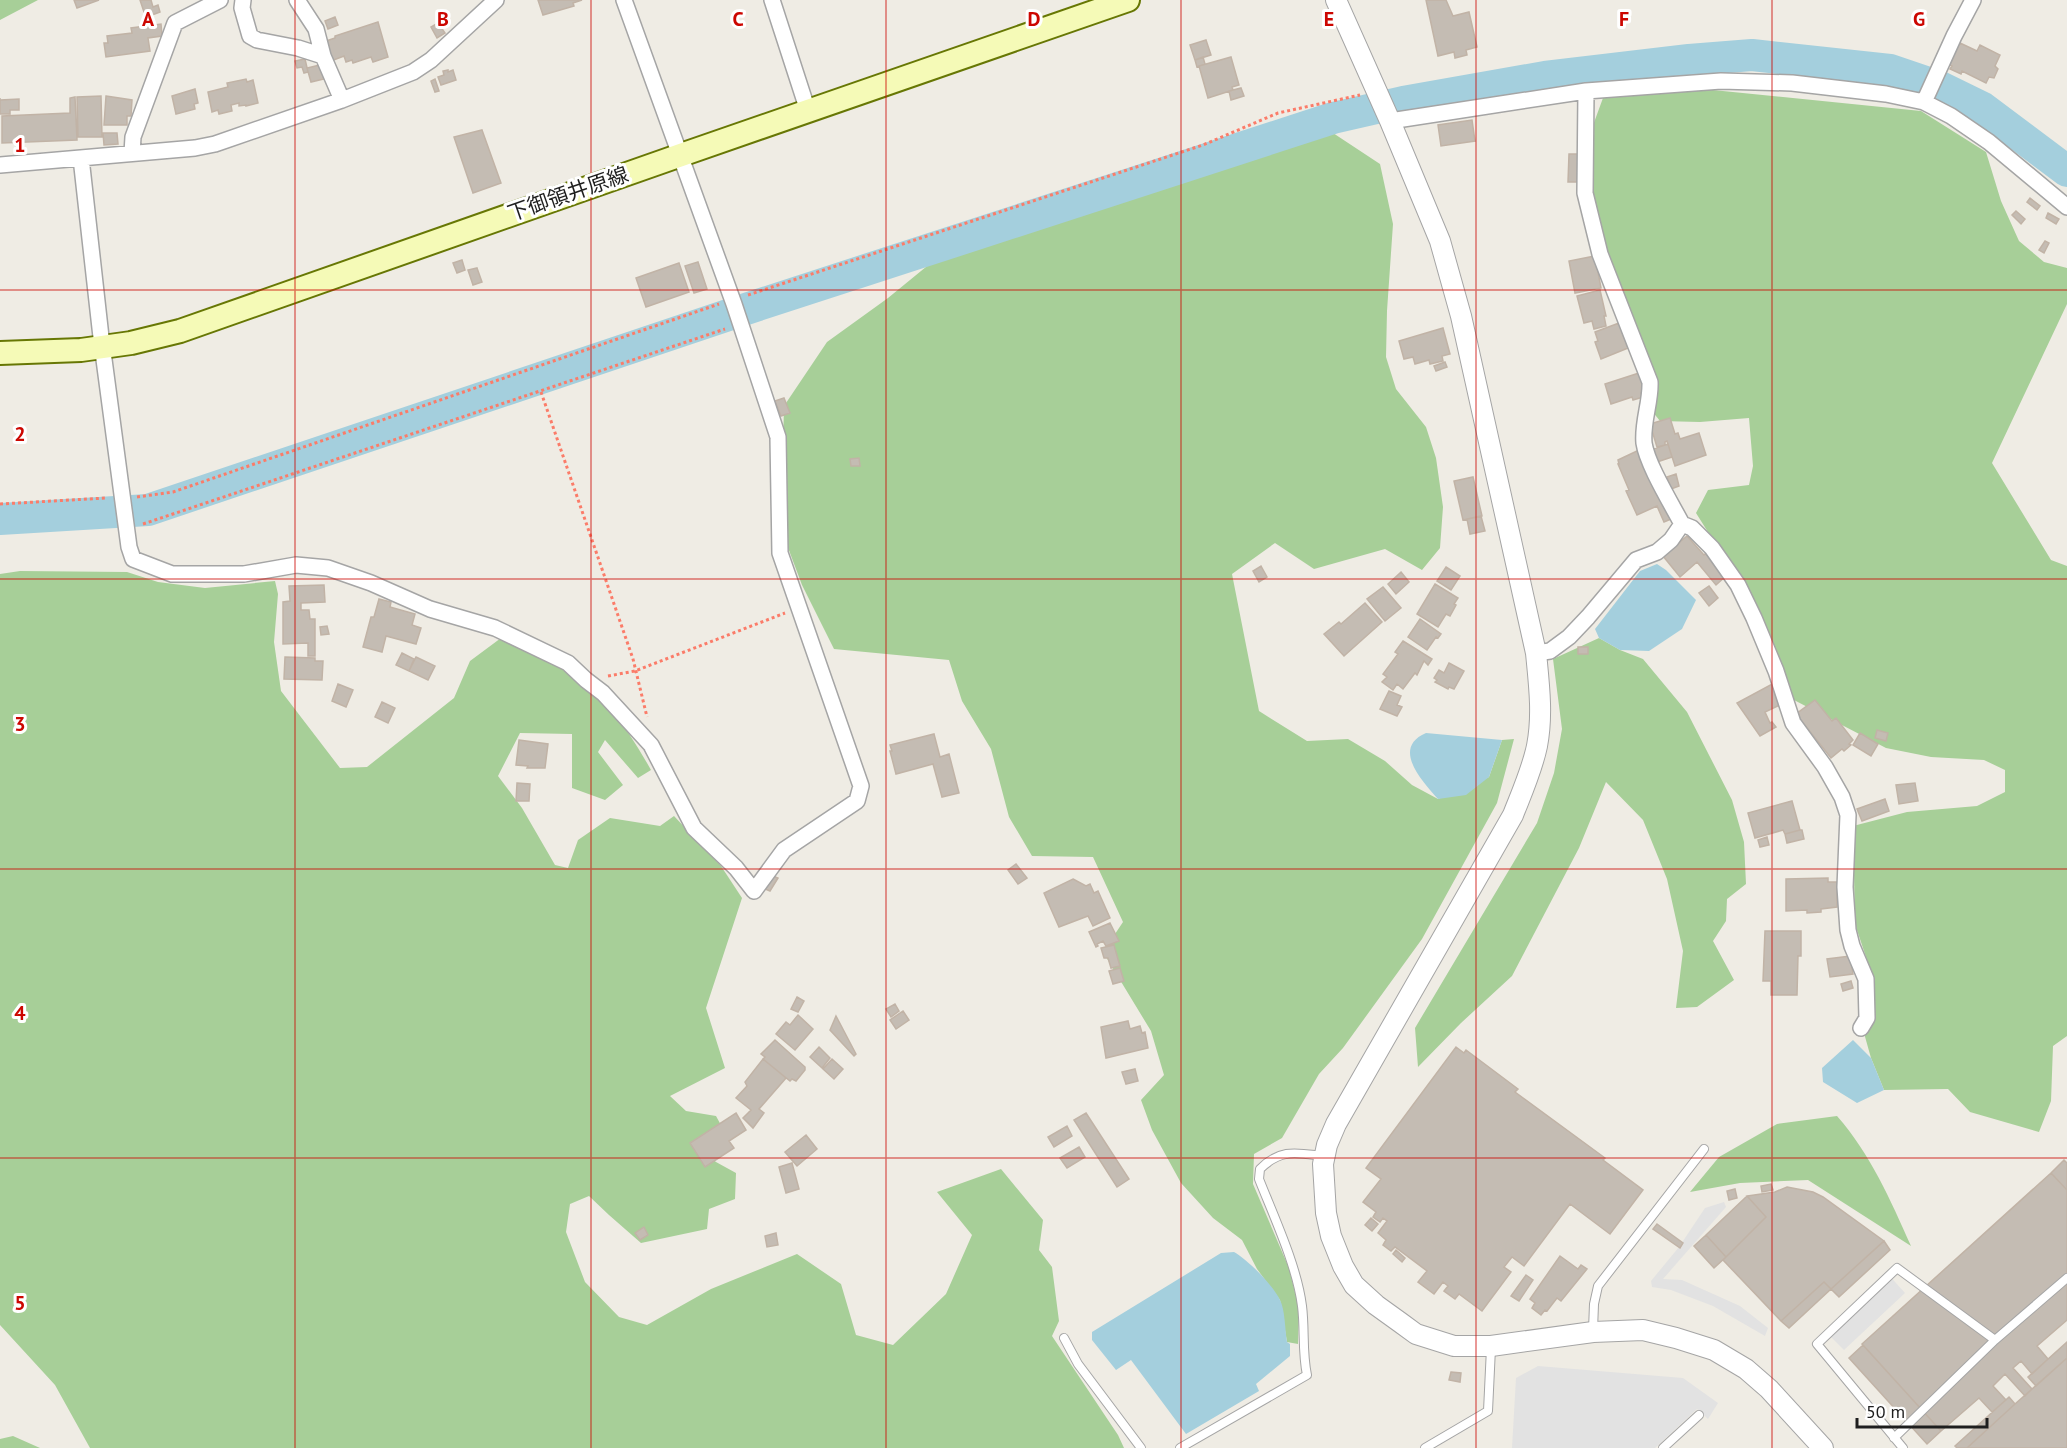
<svg xmlns="http://www.w3.org/2000/svg" width="2067" height="1448" viewBox="0 0 2067 1448" font-family="'PT Sans','Noto Sans JP',sans-serif">
  <rect width="100%" height="100%" fill="#efece4"/>
  <path fill="#a7cf98" d="M0,0h38l-38,20z
    M1693,88l228,23 65,41 15,49 18,40 25,21 23,6v36l-75,159 59,97 16,6v470l-14,10 -2,55 -12,31 -69,-20 -22,-23 -64,1 -13,-32 -9,-32 9,-54 -16,-48 -2,-98 54,-14 70,-6 28,-14v-22l-21,-10 -53,-3 -45,-9 -92,-48 -12,-27 -20,-55 -66,-105 12,-23 41,-5 4,-19 -4,-48 -49,4 -40,-1 -8,-10 -46,-159 -13,-49 -1,-75 11,-30z
    M1311,129l22,4 47,31 13,60 -6,87 -1,46 10,32 30,38 10,31 7,49 -3,41 -18,22 -37,-21 -71,20 -39,-26 -43,31 27,137 48,30 41,-2 37,22 27,24 26,14 51,-22 13,-37 12,-1 -17,64 -75,136 -79,109 -24,26 -37,64 -28,16 -1,30 36,84 10,40 -1,36 -11,-2 -7,-42 -23,-31 -15,-29 -29,-22 -32,-35 -29,-53 -11,-30 23,-25 -13,-44 -48,-79 20,-30 -30,-65 -61,-1 -23,-39 -18,-68 -29,-48 -13,-41 -115,-11 -32,-64 -21,-56 3,-123 43,-64 61,-44 44,-36 165,-63z
    M20,571l107,1 31,10 47,6 70,-7 3,13 -4,48 7,49 59,77 27,-1 87,-69 16,-37 31,-23c18,8 39,14 56,24 43,27 70,65 94,108l-13,8 -33,-38 -7,12 25,33 -18,15 -33,-12v-54l-52,-1 -22,43 24,32 33,57 13,3 10,-28 32,-22 50,8 14,-10 47,50 21,32 -36,110 19,60 -55,28 16,15 30,5 12,22 -24,14 12,10 20,11 -1,26 -26,10 -2,20 -66,14 -32,-28 -20,-19 -19,8 -4,28 19,50 34,35 28,8 64,-36 86,-35 44,30 15,51 37,10 53,-51 26,-59 -35,-43 64,-23 42,51 -4,30 13,17 7,54 -7,15 66,99 6,13h-1034l-35,-63 -55,-60v-751z
    M1599,638l21,12 23,9 44,53 45,88 12,42 2,42 -19,15 -1,22 -13,20 21,39 -37,27 -21,1 7,-57 -16,-72 -24,-59 -37,-38 -27,66 -67,128 -51,47 -43,44 -3,-39 122,-205 17,-50 8,-44 -9,-70z
    M1837,1116c34,39 53,83 74,130l-103,-66 -68,3 -50,9 29,-35 58,-33z
    M13,1436l27,12h-40v-9z"/>
  <path fill="#e2e2e2" d="M1724,1202l2,5 -63,72 19,1 58,26 28,22 -3,8 -52,-30 -42,-16 -19,-3 -1,-6 28,-34 26,-39z
    M1887,1273l18,20 -61,57 -19,-19z
    M1538,1366l145,12 35,25 -10,16 -11,-10 -42,39h-143l4,-70z"/>
  <path fill="#a4cfdd" d="M1657,564l9,6 30,30 -14,29 -33,22 -29,-1 -21,-12 -4,-9 45,-58z
    M1426,733l76,7 -13,37 -23,18 -28,4c-16,-18 -47,-51 -12,-66z
    M1853,1040l18,18 13,32 -27,13 -34,-21 -1,-14z
    M1234,1252c14,8 39,33 46,48 5,9 5,30 7,42l3,2v12l-34,28 3,7 -73,43 -55,-74 -15,10 -24,-30v-8l129,-79z"/>
  <g fill="none" stroke-linecap="round" stroke-linejoin="round">
    <path stroke="#a4cfdd" stroke-width="32" d="M0,519l148,-9 601,-202 584,-190 70,-16 142,-25 144,-17 63,-5 138,15 50,17 43,21 84,63"/>
  </g>
  <path fill="#c4bcb3" stroke="#c1b3a6" stroke-width="1.5" d="M74,0h25l-22,8z
    M140,0h11l2,7 5,-2 2,7 -8,3 -2,-5 -6,2z
    M538,0h44l-9,3 1,3 -31,9z
    M1426,0h20l7,16 16,-4 8,35 -11,3 1,5 -12,3 -1,-6 -16,4z
    M335,17l3,8 -10,4 -3,-8z
    M378,22l10,35 -15,5 -2,-5 -18,6 -1,-3 -6,2 -2,-6 -13,5 -5,-20 9,-3v-2z
    M438,23l7,10 -8,5 -6,-11z
    M161,24l1,12 -14,2 2,13 -44,6 -2,-14h4l-1,-7 25,-3 -1,-5z
    M1206,40l5,15 -16,5 -5,-15z
    M1960,43l17,8 3,-6 20,10 -5,11 3,3 -4,9 -5,-1 -3,6 -24,-12 -1,3 -11,-5 2,-3 -4,-2z
    M1203,57l2,7 -8,3 -2,-7z
    M1231,57l8,28 -7,2 1,3 -25,8 -9,-32z
    M305,59l3,13 -4,1 -2,-6 -5,1 -2,-7z
    M320,65l4,14 -13,3 -4,-14z
    M448,70v2l5,-2 3,10 -15,5 -3,-8 6,-2 -1,-4z
    M246,79l1,3 6,-2 5,23 -12,3v-1l-7,1v-3l-8,2 1,6 -13,3 -1,-4 -6,2 -4,-20 20,-5 -1,-4z
    M435,79l4,12 -4,1 -4,-11z
    M1241,88l3,8 -13,4 -2,-9z
    M195,89l3,14 -4,1 1,5 -19,5 -4,-18z
    M101,96l1,41h-24l-1,-40z
    M106,96l26,4 -1,16h-4v9h-23z
    M75,97l2,43 -75,3v-27l68,-3v-15z
    M0,98v2l19,-1v11h-9v4h-10z
    M1472,120l3,21 -34,5 -3,-21z
    M482,130l19,53 -28,10 -19,-56z
    M103,133h14l1,11 -14,1z
    M1569,154h9l-1,28h-9z
    M2030,198l10,8 -3,4 -10,-8z
    M2016,211l9,8 -4,5 -9,-9z
    M2048,213l11,6 -3,5 -10,-6z
    M2045,241l4,2 -5,10 -5,-3z
    M1595,256l6,32 -26,5 -6,-32z
    M462,260l3,10 -8,3 -4,-10z
    M698,262l9,27 -13,4 -9,-27z
    M679,263l10,29 -43,15 -10,-29z
    M477,268l5,14 -9,3 -5,-15z
    M1600,290l6,26h-2l2,10 -12,3 -2,-8 -8,2 -7,-27z
    M1619,323l9,25 -27,11 -6,-17 3,-1 -3,-9z
    M1443,328l7,26 -8,2 1,5 -13,3 -1,-4 -14,4 -2,-7 -9,2 -5,-18z
    M1445,362l2,5 -11,4 -2,-5z
    M1639,373l6,18 -4,2 2,4 -10,3 -1,-3 -21,7 -6,-20z
    M784,398l6,15 -9,3 -6,-15z
    M1670,418l5,16 3,-1 2,6 19,-6 7,22 -31,11 -8,-25 -2,1v3l-8,2 -7,-23z
    M1668,444l4,13 -15,5 -4,-13z
    M1639,450l32,69 -7,3 -7,-16 -20,9 -11,-24 3,-1 -11,-26h1l-1,-4z
    M859,458l1,8h-9l-1,-7z
    M1676,474l3,12 -8,3 -4,-12z
    M1473,477l9,39 -19,4 -9,-39z
    M1481,516l4,15 -15,3 -3,-15z
    M1687,536l17,19 2,-2 20,23 -10,9 -19,-23 -17,15 -17,-21z
    M1261,566l6,11 -8,5 -6,-11z
    M1446,567l14,9 -9,14 -14,-9z
    M1401,572l8,10 -13,12 -8,-10z
    M1435,584l23,14 -4,6 2,1 -6,11 -4,-2 -8,13 -21,-13z
    M324,585l1,17 -24,1v7h8l1,9h5v37h-7v-13l-25,1v-42l7,-1 -1,-15z
    M1709,586l9,12 -9,8 -10,-13z
    M1383,587l18,21 -16,13 -18,-22z
    M379,599l12,3 -1,5 25,7 -3,11 9,3 -5,16 -30,-8 -4,16 -19,-5 8,-30h3z
    M1365,603l17,19 -38,34 -20,-22 15,-12 2,2z
    M1420,619l21,15 -3,4 -2,-1 -9,13 -19,-13z
    M327,626l2,8 -8,1 -1,-8z
    M1403,641l29,18 -4,6 -4,-4 -7,14 -2,-2 -12,16 -6,-5 -4,6 -11,-8 5,-5 -4,-3 15,-20 -3,-2z
    M1578,647h10v7h-10z
    M402,653l12,6 -5,12 -13,-6z
    M285,657l30,1v3h8l-1,19 -38,-1z
    M416,657l19,9 -7,14 -19,-9z
    M1449,663l15,8 -10,18 -5,-2 -1,2 -13,-7 2,-2 -3,-2 5,-8 5,3z
    M1774,683l8,21 -17,8 5,11 2,-1 4,5 -16,9 -23,-33z
    M338,684l15,6 -7,17 -14,-6z
    M1389,691l12,5 -4,9 5,2 -5,9 -17,-7z
    M1815,700l17,21 4,-3 17,22 -4,4 2,1 -7,6 -2,-2 -11,9 -35,-44z
    M382,702l13,6 -7,15 -13,-6z
    M1877,730l11,3 -2,8 -11,-3z
    M1860,733l18,11 -7,12 -18,-11z
    M934,734l6,23 9,-3 10,39 -17,4 -9,-33 -37,10 -6,-23h2l-2,-6z
    M519,740l29,4 -3,24h-18l1,-2 -12,-1z
    M517,783l13,1 -1,17h-13z
    M1915,783l3,18 -19,3 -3,-19z
    M1885,799l4,12 -27,10 -5,-12z
    M1792,801l8,29 -15,4 -2,-4 -28,8 -7,-25z
    M1800,830h2l2,9 -17,4 -2,-9z
    M1767,837l2,8 -9,2 -2,-7z
    M1016,864l11,14 -9,6 -10,-14z
    M773,876l5,2 -8,13 -5,-2z
    M1828,878v4h9v25l-16,2v3l-14,1v-3l-21,1v-32z
    M1073,879l13,7 4,-2 4,9 4,-2 12,27 -17,8 -5,-10 -29,11 -15,-34z
    M1110,923l9,18 -13,5 -3,-5 -6,3 1,2 -2,1 -7,-15z
    M1765,931h36v25h-3l-1,39h-26v-14h-8z
    M1114,945l6,21 -9,2 -3,-10h-4l-3,-10z
    M1850,956l3,18 -23,3 -3,-18z
    M1120,968l4,13 -11,3 -4,-13z
    M1851,981l2,7 -10,3 -2,-7z
    M797,997l7,4 -6,11 -7,-3z
    M895,1004l4,7 -8,6 -5,-8z
    M903,1011l6,9 -13,9 -6,-9z
    M798,1015l15,14 -18,21 -19,-16 10,-12 4,3z
    M836,1016l20,38 -2,2 -24,-26z
    M1128,1021l2,8 10,-3 2,7 3,-1 3,16 -42,10 -5,-31z
    M775,1040l30,27v3l-9,11 -4,-2 -2,2 -27,-22 2,-2 -4,-3z
    M819,1047l11,11 -8,10 -12,-11z
    M1456,1047l8,6 2,-3 52,39 -3,3 90,66 -2,2 40,30 -33,44 -40,-30 -46,62 -12,-9 -8,10 7,5 -29,39 -23,-17 -4,5 -11,-8 4,-5 -5,-4 -9,12 -16,-12 9,-11 -32,-24 -4,4 -8,-6 3,-5 -8,-7 9,-12 -4,-3 -3,4 -7,-5 3,-5 -13,-10 18,-23 -15,-11z
    M763,1059l23,19 -27,31 5,4 -11,15 -10,-10 8,-8 -15,-12 11,-12 -2,-4z
    M832,1059l11,10 -9,10 -11,-10z
    M1135,1069l3,12 -12,3 -4,-12z
    M736,1113l10,17 -17,11 5,7 -29,19 -15,-24z
    M1086,1113l43,66 -12,8 -43,-67z
    M1067,1126l5,10 -18,11 -6,-10z
    M806,1135l11,14 -20,17 -12,-14z
    M1079,1147l6,10 -18,11 -7,-10z
    M2064,1160l3,3v27l-16,-17z
    M792,1163l7,26 -13,4 -7,-26z
    M2051,1173l16,17v130l-30,26 11,13 -16,15 -11,-13 -8,7 19,21 -7,7 -20,-22 -12,12 13,14 -14,12 -13,-14 -38,33 -79,-87z
    M1771,1184l2,6 -11,2 -1,-6z
    M1787,1187l26,5 10,5 61,44 -53,48 -7,-7 -43,39 -58,-61 43,-43 -19,-21 28,-4z
    M1735,1189l2,9 -8,2 -2,-9z
    M1747,1196l19,21 -40,40 -20,-22z
    M1371,1218l7,6 -6,7 -7,-6z
    M1657,1224l26,19 -3,5 -27,-19z
    M644,1227l4,8 -8,5 -5,-7z
    M776,1233l2,12 -11,2 -2,-11z
    M1706,1235l20,22 -12,11 -20,-22z
    M1884,1241l6,9 -51,47 -8,-8z
    M1396,1250l9,8 -3,4 -9,-8z
    M1560,1256l18,13 3,-4 6,4 -26,32 -4,-3 -10,13 -2,-1 -4,5 -9,-7 3,-5 -5,-4z
    M1526,1275l7,5 -14,21 -8,-5z
    M1824,1282l7,7 -42,39 -8,-7z
    M2067,1342v16l-31,28 -8,-9z
    M1863,1345l78,86 -14,13 -78,-86z
    M2067,1358v90h-100l48,-44z
    M1451,1372l10,1 -1,9 -11,-2z
    M2009,1397l6,7 -48,44h-10l-2,-2z"/>
  <g fill="none" stroke-linecap="round" stroke-linejoin="round">
    <g stroke="#a5a5a5" stroke-width="10">
      <path id="service" d="M1593,1330l1,-26 4,-18 106,-137
        M1064,1338l14,26 63,84
        M1894,1438l101,-98 72,-62
        M1180,1448l127,-73c-5,-23 -2,-46 -5,-69 -5,-40 -28,-89 -43,-127l1,-10c21,-21 37,-16 63,-13
        M1425,1448l63,-37 3,-63
        M1663,1448l36,-33
        M1903,1448l-86,-104 80,-76 98,72"/>
    </g>
    <g stroke="#a5a5a5" stroke-width="18">
      <path id="minor" d="M243,0l-1,8 8,28 7,4 41,8 25,8
        M297,0l19,29 7,27 19,44
        M772,0l36,111
        M1924,102l30,-66 19,-36
        M1390,121l196,-30 135,-10 71,2 94,11 38,8 27,14 38,26 78,65
        M132,153l1,-16 42,-114 45,-23
        M81,158l20,179 28,210 4,12 39,15h72l52,-9 32,3 43,15 59,26 65,19 73,35 18,17 17,13 48,52 43,83 42,40 18,23 30,-41 73,-49 4,-15 -81,-233 -2,-116 -44,-133 -110,-304
        M0,165l195,-17 20,-4 127,-44 71,-28 18,-12 65,-60
        M1682,524l10,4 20,20 26,37 16,33 22,53 17,52 32,44 17,30 6,18 -3,72 3,43 4,16 14,33 1,39 -6,10
        M1536,653l14,-2 19,-14 19,-20 48,-57 21,-8 14,-12 11,-16c-11,-21 -35,-60 -38,-81 -2,-21 7,-41 6,-61l-50,-128 -15,-61 1,-102"/>
    </g>
    <g stroke="#a5a5a5" stroke-width="22">
      <path id="tertiary" d="M1336,0l54,121 50,120 21,75 75,337c3,31 7,62 1,93 -5,24 -15,46 -24,69l-177,309 -9,21 -4,19 3,49 5,23 12,30 11,19 22,20 25,18 15,11 38,12h37l102,-14 50,-2 33,8 38,12 32,19 23,20 54,59"/>
    </g>
    <g stroke="#677704" stroke-width="26">
      <path id="secondary" d="M0,353l81,-3 50,-7 49,-12 501,-176 447,-155"/>
    </g>
    <path stroke="#fb7c69" stroke-width="3" stroke-dasharray="3 3" stroke-linecap="butt" d="M748,295l455,-150 75,-32 82,-18
      M541,392l92,267 14,58
      M137,497l36,-5 546,-188
      M0,504l106,-6
      M143,524l582,-195
      M608,676l27,-5 150,-58"/>
    <use href="#service" stroke="#fff" stroke-width="8"/>
    <use href="#minor" stroke="#fff" stroke-width="15"/>
    <use href="#tertiary" stroke="#fff" stroke-width="20"/>
    <use href="#secondary" stroke="#f5fab7" stroke-width="22"/>
  </g>
  <path fill="none" stroke="#cc0600" stroke-width="1.5" stroke-opacity="0.55" d="M295,0v1448M591,0v1448M886,0v1448M1181,0v1448M1476,0v1448M1772,0v1448M0,290h2067M0,579h2067M0,869h2067M0,1158h2067"/>
  <g text-anchor="middle" stroke-width="6" stroke-linejoin="round" paint-order="stroke">
    <g font-size="21" fill="#1e1e1e" stroke="#fff">
      <text transform="translate(568 194) rotate(-19)" y="7">下御領井原線</text>
    </g>
  </g>
  <g font-size="20" text-anchor="middle" font-weight="bold" fill="#cc0600" stroke="#fff" stroke-width="6" stroke-linejoin="round" paint-order="stroke">
    <text x="148" y="26">A</text>
    <text x="443" y="26">B</text>
    <text x="738" y="26">C</text>
    <text x="1034" y="26">D</text>
    <text x="1329" y="26">E</text>
    <text x="1624" y="26">F</text>
    <text x="1919" y="26">G</text>
    <text x="20" y="152">1</text>
    <text x="20" y="441">2</text>
    <text x="20" y="731">3</text>
    <text x="20" y="1020">4</text>
    <text x="20" y="1310">5</text>
  </g>
  <path d="M1857 1418v9h130v-9" fill="none" stroke="#1e1e1e" stroke-width="3"/>
  <text x="1866" y="1418" font-size="18" fill="#1e1e1e" stroke="#ffffff" stroke-width="4.5" paint-order="stroke">50 m</text>
</svg>
